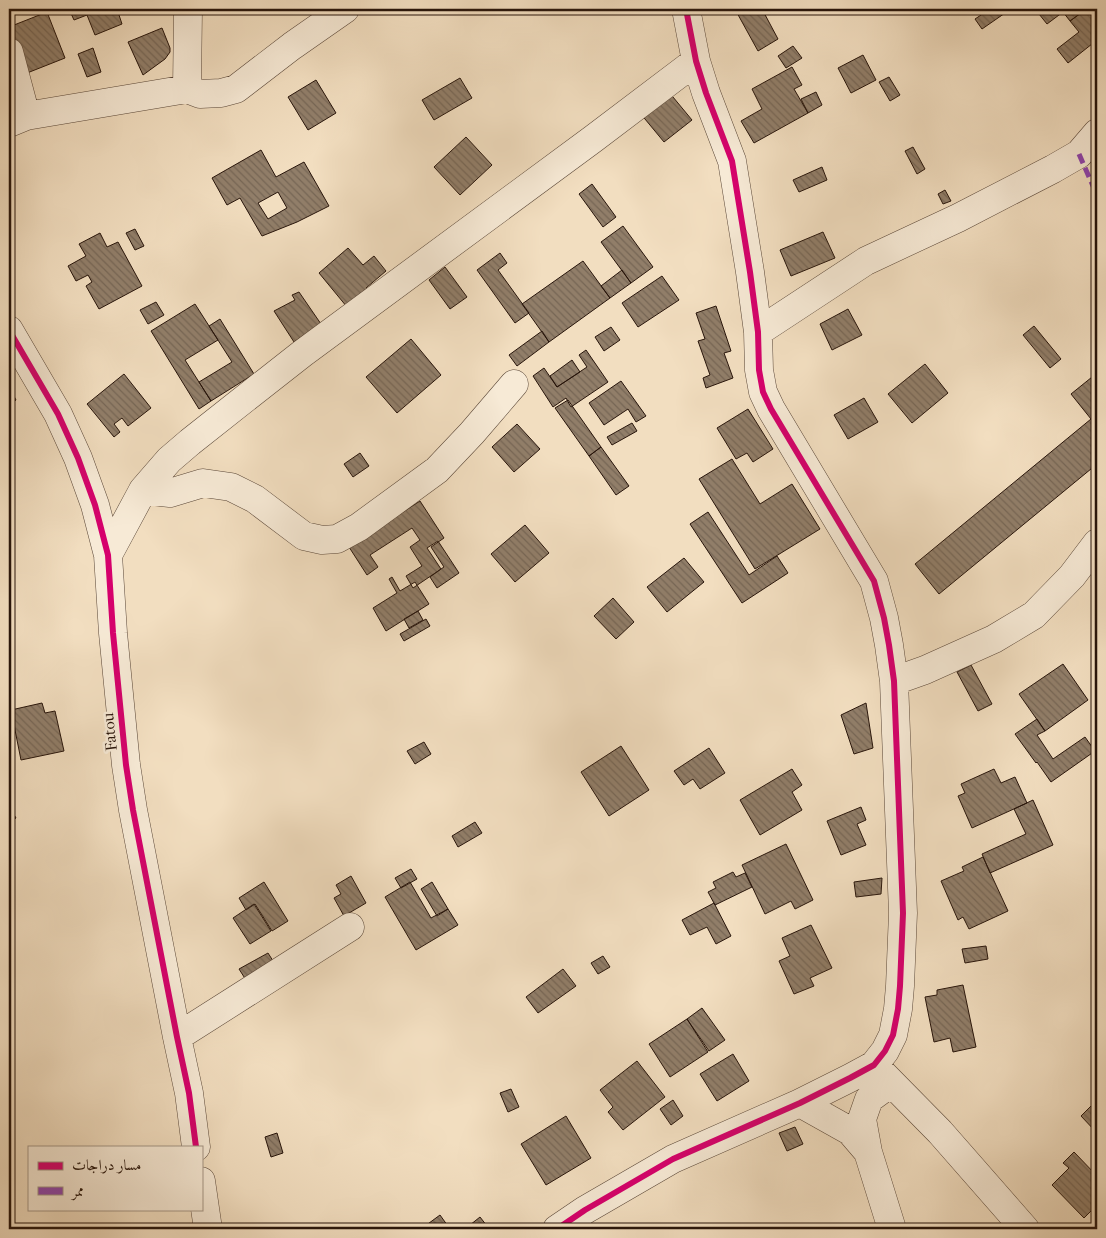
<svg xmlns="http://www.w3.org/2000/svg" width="1106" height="1238" viewBox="0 0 1106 1238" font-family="'IM FELL French Canon',Amiri,serif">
  <defs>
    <pattern id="building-back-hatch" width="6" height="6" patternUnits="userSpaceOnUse" patternTransform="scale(1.25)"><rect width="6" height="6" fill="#917e69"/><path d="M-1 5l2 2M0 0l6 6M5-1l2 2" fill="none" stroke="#766655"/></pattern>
  </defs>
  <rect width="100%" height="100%" fill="#f2dec0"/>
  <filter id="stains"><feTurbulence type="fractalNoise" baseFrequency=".004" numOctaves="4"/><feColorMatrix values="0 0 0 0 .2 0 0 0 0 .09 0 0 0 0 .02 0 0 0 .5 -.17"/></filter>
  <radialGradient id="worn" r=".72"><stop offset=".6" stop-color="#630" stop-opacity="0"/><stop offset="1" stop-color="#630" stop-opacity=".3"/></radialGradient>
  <path fill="url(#building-back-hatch)" stroke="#28150b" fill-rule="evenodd" d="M69,9h48l5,15 -27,11 -8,-20 -13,5z
    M740,9h22l16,30 -20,12 -22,-40z
    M990,9h16l2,2 -26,18 -7,-10z
    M1035,9h47l2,2 -14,10 -7,-9 -16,12z
    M1086,9h3l8,10v21l-29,23 -11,-14 22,-17 -9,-11z
    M47,12l18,46 -43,17 -13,-34v-14z
    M162,28l8,20v4l-5,7 -22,16 -15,-33z
    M793,46l9,12 -16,10 -8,-12z
    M93,48l8,24 -14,5 -9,-23z
    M863,55l13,25 -25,13 -13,-25z
    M792,67l10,18 -8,4 14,24 -54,30 -13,-22 21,-12 -10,-20z
    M889,77l11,18 -10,6 -11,-19z
    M460,78l12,20 -38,22 -12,-20z
    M316,80l20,33 -28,17 -20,-33z
    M668,91l24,29 -28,22 -24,-29z
    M816,92l6,13 -14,8 -7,-14z
    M466,137l26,28 -32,30 -26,-28z
    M913,147l12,22 -8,5 -12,-23z
    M261,150l15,27 28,-15 25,44 -32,16 -35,14 -22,-38 -13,7 -15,-27zM278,192l9,16 -19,11 -10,-16z
    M822,167l5,13 -28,12 -6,-12z
    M592,184l24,33 -13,10 -24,-33z
    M945,190l6,11 -8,3 -5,-10z
    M623,226l30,41 -22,16 -30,-41z
    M135,229l9,17 -9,4 -9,-17z
    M823,232l12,26 -44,18 -11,-26z
    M100,233l7,14 11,-5 24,44 -43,23 -13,-23 6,-4 -4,-7 -12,6 -8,-15 18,-10 -7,-12z
    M348,248l15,17 11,-9 12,15 -20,17 2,2 -21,17 -28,-34z
    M500,253l7,10 -9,7 31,43 -14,10 -38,-53z
    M583,261l27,37 -61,44 -27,-38z
    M445,267l22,30 -17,12 -21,-29z
    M622,270l9,13 -21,15 -9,-12z
    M662,276l17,24 -41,27 -16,-24z
    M299,292l22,32 -27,18 -20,-31 21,-11 -3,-5z
    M156,302l8,13 -16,9 -8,-14z
    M195,304l23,36 -33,20 26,41 -12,8 -48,-78z
    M716,306l15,45 -7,2 9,25 -27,10 -3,-10 7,-3 -12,-34 7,-2 -9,-26z
    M848,309l14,26 -30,15 -12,-26z
    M220,319l34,55 -43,27 -12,-19 33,-20 -23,-36z
    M1034,326l27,33 -11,9 -27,-33z
    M611,327l9,13 -16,11 -9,-14z
    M542,331l7,11 -32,24 -8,-11z
    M411,339l30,36 -44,38 -31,-36z
    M586,350l22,32 -37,25 -5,-9 -13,9 -20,-31 11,-8 13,19 30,-20 -8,-12z
    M572,360l8,12 -23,15 -7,-11z
    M925,364l23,29 -36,30 -24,-29z
    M1097,373v41l-6,5 -20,-25z
    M124,374l27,34 -23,18 -6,-8 -8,6 6,8 -6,5 -27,-33z
    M621,381l25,35 -10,6 -8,-13 -24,16 -15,-22z
    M9,387l7,13 -7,5z
    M864,398l14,24 -30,17 -14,-24z
    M568,400l33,47 -12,9 -34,-48z
    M748,409l25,40 -20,13 -6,-9 -11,6 -19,-31z
    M1091,419l6,7v38l-158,130 -24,-30z
    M632,423l5,8 -25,14 -5,-8z
    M517,424l23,25 -26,23 -22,-25z
    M601,447l28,39 -13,9 -27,-39z
    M360,453l9,13 -16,11 -9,-13z
    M732,459l28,45 32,-20 28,45 -65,40 -56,-90z
    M420,501l24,37 -13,9 13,20 -31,21 -7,-12 16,-10 -12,-19 10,-7 -8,-12 -42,27 8,12 -11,8 -18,-28z
    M708,512l41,63 28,-19 11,17 -46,30 -52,-79z
    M525,525l24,28 -34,29 -24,-28z
    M438,541l21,32 -22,15 -7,-11 11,-8 -14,-21z
    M684,558l20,24 -37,30 -20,-25z
    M392,577l8,14 15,-9 14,22 -43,27 -13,-23 24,-15 -8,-14z
    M613,598l21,24 -18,17 -22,-23z
    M418,611l5,9 -14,8 -5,-9z
    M426,619l4,7 -26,15 -4,-7z
    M1063,664l25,36 -43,31 -26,-37z
    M971,665l21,39 -14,7 -21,-39z
    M42,703l3,10 10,-2 9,40 -43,9 -10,-50z
    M866,703l7,45 -19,6 -13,-39z
    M1037,719l8,12 -8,4 16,24 32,-22 10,14 -44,31 -14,-20 -1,1 -21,-29z
    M424,742l7,12 -16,10 -8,-13z
    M621,746l28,44 -40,26 -28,-44z
    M709,748l16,25 -25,16 -7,-10 -9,6 -10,-14z
    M792,769l10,16 -10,7 10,18 -42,25 -20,-35z
    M994,769l7,14 14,-6 12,26 -55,25 -14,-32 7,-3 -4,-9z
    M1033,800l20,45 -63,28 -8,-19 44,-20 -12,-25z
    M9,806l7,12 -7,4z
    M861,807l5,13 -9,4 9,21 -25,10 -14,-34z
    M475,822l7,11 -24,14 -6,-11z
    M786,844l27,56 -18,9 -4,-8 -26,13 -23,-49z
    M983,857l25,54 -39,18 -6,-12 -5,3 -17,-39 23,-10 -2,-4z
    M411,869l6,10 -16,9 -6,-10z
    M733,872l3,5 9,-4 7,14 -37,18 -7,-13 8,-4 -3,-6z
    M351,876l15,27 -22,13 -10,-18 7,-4 -5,-9z
    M882,878l-1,16 -25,3 -2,-15z
    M264,882l24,39 -16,10 -17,-27 -9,6 -7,-12z
    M410,882l21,36 17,-9 10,16 -42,25 -31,-53z
    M432,882l16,27 -11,7 -16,-27z
    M714,903l17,33 -15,8 -9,-17 -17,8 -8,-15z
    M254,904l17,27 -21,13 -17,-26z
    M811,925l21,43 -22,10 4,8 -20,8 -15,-33 11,-5 -8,-18z
    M986,946l2,13 -23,4 -3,-14z
    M268,953l7,11 -29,16 -7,-11z
    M603,956l7,11 -12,7 -7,-11z
    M563,969l13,17 -38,27 -12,-16z
    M963,985l13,62 -23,5 -3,-14 -16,4 -9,-45 12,-2v-5z
    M702,1008l23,32 -16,11 -22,-32z
    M687,1019l21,33 -38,25 -21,-33z
    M733,1054l16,27 -32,20 -17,-27z
    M637,1061l28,36 -42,33 -15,-18 5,-5 -13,-17z
    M511,1089l8,18 -11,5 -8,-19z
    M673,1100l10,16 -12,9 -11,-16z
    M1097,1100v33l-16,-17z
    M566,1116l25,42 -45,27 -25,-41z
    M795,1127l8,17 -16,7 -8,-18z
    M277,1133l6,20 -12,4 -6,-20z
    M1074,1152l23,24v29l-13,13 -32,-33 17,-17 -6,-5z
    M440,1215l10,14h-29z
    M480,1217l7,9 -4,3h-18z"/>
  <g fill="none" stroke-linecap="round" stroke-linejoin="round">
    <g stroke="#5a4738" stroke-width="29">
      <path id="minor" d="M9,52l17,64
        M187,89l1,-80
        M9,123l17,-7 161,-27 13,5 21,-1 15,-4 56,-43 53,-37
        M9,330l49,84 20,44 17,47 13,50 5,78 13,132 7,45 44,227 12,56 7,54
        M758,332l108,-71 92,-43 95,-49 26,-15 18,-21
        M143,490l26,-30 21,-18 62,-49 51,-40 290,-214 103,-78
        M108,555l35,-65 27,3 33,-10 28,4 24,12 49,37 18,4 15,-1 22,-12 78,-57 35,-37 42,-49
        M894,681l31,-11 69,-31 40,-24 38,-39 25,-33
        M177,1037l173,-110
        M874,1065l66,67 85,97
        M800,1103l50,28 18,21 24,77
        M868,1152l-6,-33 7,-20 22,-16
        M201,1181l7,48
        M557,1229l28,-19 88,-51 127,-56 50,-25 24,-13 11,-14 8,-16 5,-26 2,-23 3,-73 -9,-232 -5,-36 -5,-27 -10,-37 -103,-172 -8,-17 -4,-22 -1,-38 -8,-60 -18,-111 -26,-68 -10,-32 -10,-52"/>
    </g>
    <use href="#minor" stroke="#f7ead6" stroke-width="28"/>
    <path stroke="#8e44ad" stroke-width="5" stroke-dasharray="10 5" stroke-linecap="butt" d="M1079,154l18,41"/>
    <g stroke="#f7ead6" stroke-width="9">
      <path id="cycleway" d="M9,330l49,84 20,44 17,47 13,50 5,78 13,132 7,45 44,227 12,56 7,54
        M557,1229l28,-19 88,-51 127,-56 50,-25 24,-13 11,-14 8,-16 5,-26 2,-23 3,-73 -9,-232 -5,-36 -5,-27 -10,-37 -103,-172 -8,-17 -4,-22 -1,-38 -8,-60 -18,-111 -26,-68 -10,-32 -10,-52"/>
    </g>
    <use href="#cycleway" stroke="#d6006c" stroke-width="6"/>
  </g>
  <g text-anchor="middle" stroke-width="5" stroke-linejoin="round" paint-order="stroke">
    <g font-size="16" fill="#28150b" stroke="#f7ead6">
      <text transform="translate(109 732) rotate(-96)" y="6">Fatou</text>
    </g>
  </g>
  <rect width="1106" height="1238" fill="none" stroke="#f2dec0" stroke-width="30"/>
  <rect x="10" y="10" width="1086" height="1218" fill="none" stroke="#28150b" stroke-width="2.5"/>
  <rect x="15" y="15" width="1076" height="1208" fill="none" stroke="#28150b"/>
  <rect x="28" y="1146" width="175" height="65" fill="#f7ead6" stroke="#a49585"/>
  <rect x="38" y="1162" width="25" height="8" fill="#d6006c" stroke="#a49585"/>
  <text x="72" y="1170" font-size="15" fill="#28150b">مسار دراجات</text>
  <rect x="38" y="1187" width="25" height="8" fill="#8e44ad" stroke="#a49585"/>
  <text x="72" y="1196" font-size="15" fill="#28150b">ممر</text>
  <rect width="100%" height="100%" filter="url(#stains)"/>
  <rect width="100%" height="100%" fill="url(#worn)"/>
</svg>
